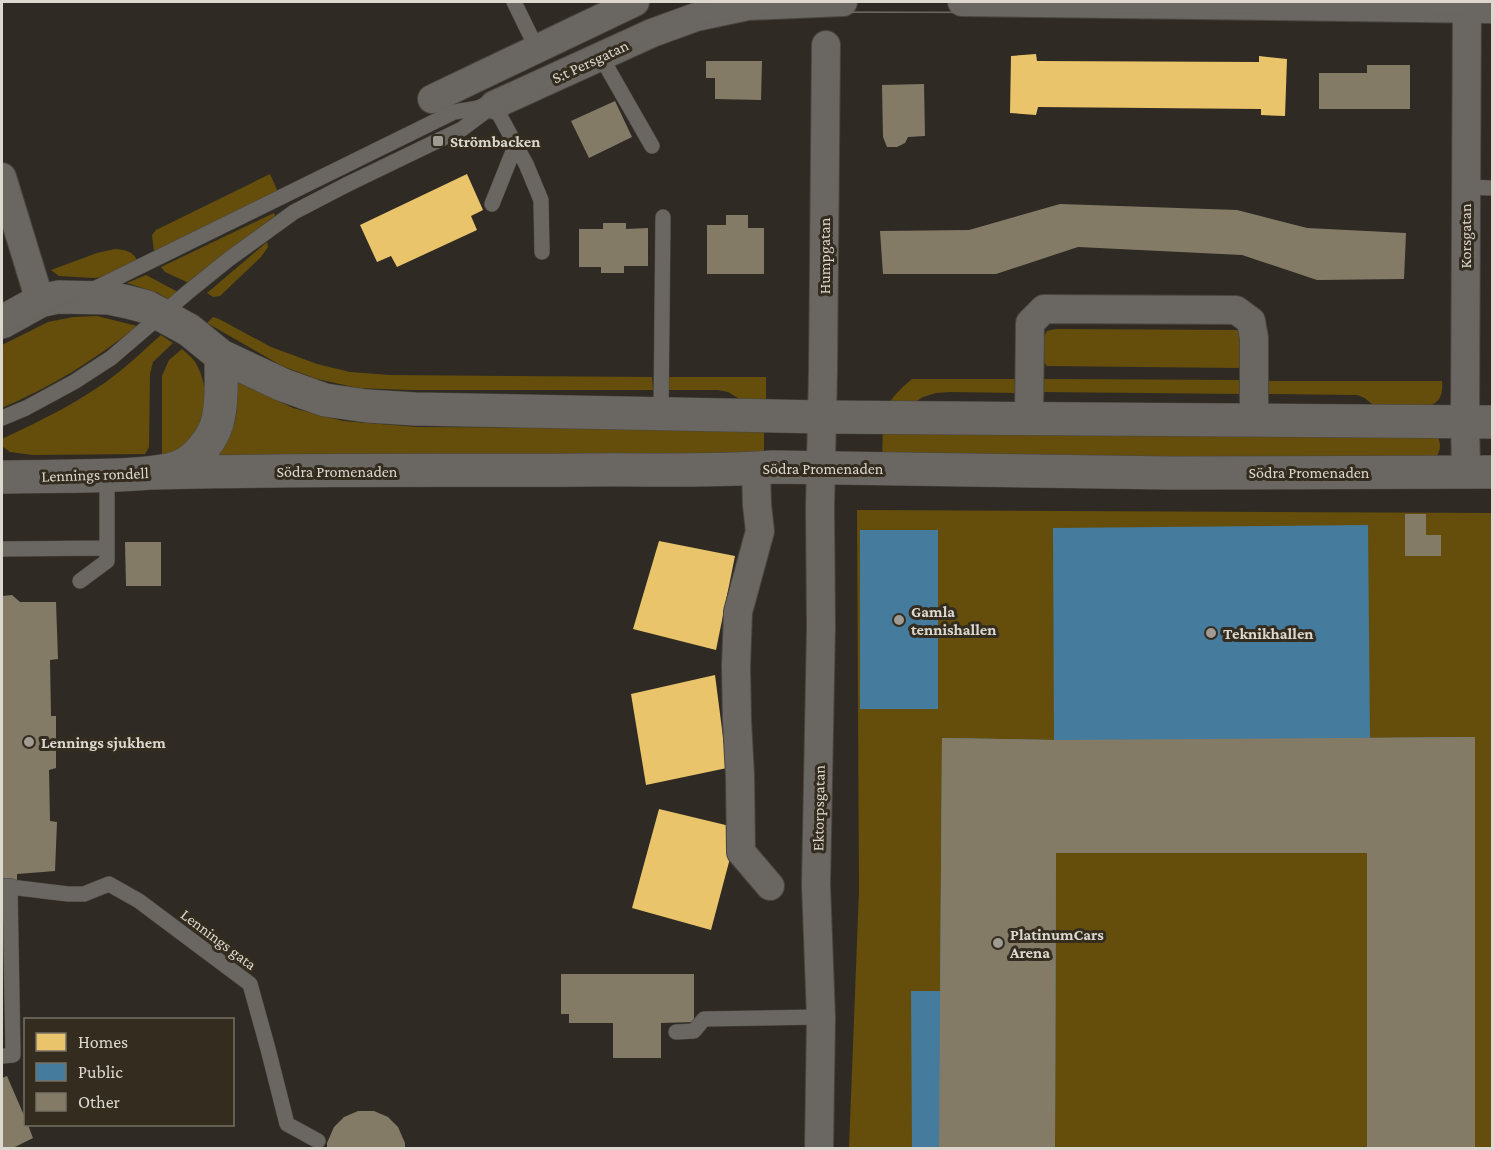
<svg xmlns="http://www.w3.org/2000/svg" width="1494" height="1150" viewBox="0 0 1494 1150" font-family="'Crimson Pro',serif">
  <rect width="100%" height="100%" fill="#2f2b24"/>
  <path fill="#654e0b" d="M270,174l8,18 -124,59 -2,-16 4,-5z
    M274,213l1,3 -86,67 -24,-11 -4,-5z
    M267,242l1,5 -7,10 -41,39 -7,1 -6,-4z
    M115,249c11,1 17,2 22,11l-32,17 -11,1 -35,-2 -8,-6 46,-17z
    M146,275l32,17 -9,8 -11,-7 -31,-10z
    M97,316l40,10c-42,34 -86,61 -135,82v-63l46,-23 25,-5z
    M213,317l6,2 52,28 46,17 33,8 39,3 263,2 1,13h-245l-50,-2 -41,-9 -35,-13 -75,-43z
    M1056,329l181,1 9,10 -6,28 -193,-2 -6,-7v-17l6,-11z
    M161,335l12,8 -20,19 -3,12 -1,73 -4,7 -112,1 -23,-3 -8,-6v-7c40,-19 82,-39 117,-67 14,-11 28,-25 42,-37z
    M182,349c4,4 10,8 13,13 16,25 14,67 -11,85 -6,4 -16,6 -22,8v-79l7,-16z
    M669,377h97v31l-23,-7 -15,-9 -10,-2h-49z
    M912,379h111l1,14 -74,-1 -14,1 -13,4 -14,9 -24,6c6,-15 15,-23 27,-33z
    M1043,379l202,1v14l-202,-2z
    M235,380l58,28 50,13 75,6 346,2v33l-413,-4 -133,-3c4,-11 13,-20 16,-31 5,-14 2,-30 1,-44z
    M1267,381h175c3,30 -20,26 -42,26 -7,1 -17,3 -23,0 -8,-4 -11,-10 -20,-12l-90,-1z
    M883,427l552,2c7,17 7,20 -3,35l-550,-4z
    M857,510l635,3v635h-643l10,-257z"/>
  <path fill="#e9c46a" d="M1036,54l1,7 222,1v-6l28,3 -2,57 -24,-1v-6l-223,-2 -2,8 -26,-2 1,-57z
    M467,174l16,36 -12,6 6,14 -80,37 -6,-11 -14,6 -17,-37z
    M659,541l76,15 -19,94 -83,-21z
    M715,675l12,93 -81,17 -15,-91z
    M659,809l79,19 -27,102 -79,-22z"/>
  <path fill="#457b9d" d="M1368,525l2,213 105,-1v411h-108v-295h-311l-1,295h-143l-1,-157h29l2,-253 112,2 -1,-212z
    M860,530h78v179h-78z"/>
  <path fill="#847b67" d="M706,61h56l-1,39 -46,-1v-21h-9z
    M1367,65h43v44h-91v-36h48z
    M924,84l1,52 -17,1 -3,6 -8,4h-10l-4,-10 -1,-52z
    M615,101l17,36 -43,21 -18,-37z
    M1060,204l177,6 70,18 99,5 -2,46 -87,1 -75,-25 -164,-8 -82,27h-113l-3,-43 89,-1z
    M726,215h22v13h16v46h-57v-49h19z
    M603,223h23v6l22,-1v38h-24v7h-23v-6h-22v-38h24z
    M1405,514h21v21h15v21h-36z
    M125,542h36v44h-35z
    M12,595l8,7h36l2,57 -8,1 1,56h5v52l-7,2 1,51 7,1 -2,49 -38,3v7l-15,1v-286z
    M1475,737v411h-108v-295h-311l-1,295h-116l3,-410 112,2z
    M561,974h133v48l-33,1v35h-48v-35h-44v-9h-8z
    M7,1076l19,44v5h2l5,13 -20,10h-11v-70z
    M358,1111h16l14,6 10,10 7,16v5h-78v-5l7,-16 10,-10z"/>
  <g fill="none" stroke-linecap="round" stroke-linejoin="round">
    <g stroke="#494640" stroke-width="16">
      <path id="lane" d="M514,2l23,47
        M597,57l7,5 48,84
        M494,105l32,59 15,36 1,52
        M1465,187l27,1
        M492,204l24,-60
        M92,290l362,-178 37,-6
        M661,414l2,-197
        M2,418l24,-10 48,-26 37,-24 77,-66 41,-33 65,-47 54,-28 114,-55 32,-24
        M2,549l105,-1
        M80,581l27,-20v-85
        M2,886l66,8h16l25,-10 30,17 111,83 18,65 19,75 31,17
        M676,1032l18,-1 10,-12 117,-2
        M2,1056l11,-1 -3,-169"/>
    </g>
    <g stroke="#494640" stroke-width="30">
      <path id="street" d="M962,2l530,7
        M432,99l203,-97
        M494,105l158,-72 44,-16 52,-11 95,-4
        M2,177l38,124
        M1029,419l1,-96 14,-14 192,1 15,11 3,17v82
        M756,468l1,37 3,26 -22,81 -2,54 1,55 3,54 1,77 29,34
        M1466,471l-1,-50 2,-419
        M819,1148l2,-131 -5,-132 5,-258 -1,-120 3,-136 3,-326"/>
    </g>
    <g stroke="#494640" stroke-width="34">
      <path id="secondary" d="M2,322l38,-21 18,-4 51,1 19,4 19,5 42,23 32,26 62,29 42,15 42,6 48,3 407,8 670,5
        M154,473c143,-4 285,-2 428,-3 63,-1 128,2 191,-3l399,6 320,-1
        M2,477c44,-1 89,0 134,-3 15,-1 31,-2 45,-8 14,-6 28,-23 34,-37 8,-19 6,-52 6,-73"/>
    </g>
    <use href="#lane" stroke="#6a6661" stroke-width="15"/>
    <use href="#street" stroke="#6a6661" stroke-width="28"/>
    <use href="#secondary" stroke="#6a6661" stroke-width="33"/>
    <path stroke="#6a6660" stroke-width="1.5" d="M454,112l89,-43 95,-43 45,-16 35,-8
      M462,129l187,-88 55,-18 53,-8 67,-3 668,2
      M2,335l78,-39"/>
  </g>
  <g fill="#9f9b93" stroke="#332c1f" stroke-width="2">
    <rect x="432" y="135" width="12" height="12" rx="3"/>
    <circle cx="899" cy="620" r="6"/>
    <circle cx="1211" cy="633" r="6"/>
    <circle cx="29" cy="742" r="6"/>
    <circle cx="998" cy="943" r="6"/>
  </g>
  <g text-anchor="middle" stroke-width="6" stroke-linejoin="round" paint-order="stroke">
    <g font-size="16" fill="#dcd8cf" stroke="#332c1f">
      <text transform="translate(590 61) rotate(-25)" y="6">S:t Persgatan</text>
      <text transform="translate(1465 236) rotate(-90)" y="6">Korsgatan</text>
      <text transform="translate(824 256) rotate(-90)" y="6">Humpgatan</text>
      <text x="823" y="474">Södra Promenaden</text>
      <text x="337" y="477">Södra Promenaden</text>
      <text x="1309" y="478">Södra Promenaden</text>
      <text transform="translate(95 474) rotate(-2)" y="6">Lennings rondell</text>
      <text transform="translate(818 808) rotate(-89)" y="6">Ektorpsgatan</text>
      <text transform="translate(219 939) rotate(37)" y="6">Lennings gata</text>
    </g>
    <g font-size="16" font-weight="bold" fill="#dcd8cf" stroke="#332c1f" text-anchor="start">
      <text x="450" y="147">Strömbacken</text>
      <text x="911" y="617">Gamla<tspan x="911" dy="18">tennishallen</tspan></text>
      <text x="1223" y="639">Teknikhallen</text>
      <text x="41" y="748">Lennings sjukhem</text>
      <text x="1010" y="940">PlatinumCars<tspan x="1010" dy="18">Arena</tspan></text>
    </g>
  </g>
  <rect width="1494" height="1150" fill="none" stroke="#dcd8cf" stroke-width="6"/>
  <rect x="24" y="1018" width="210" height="108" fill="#332c1f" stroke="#777165" stroke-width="1.5"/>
  <rect x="36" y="1033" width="30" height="18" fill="#e9c46a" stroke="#777165" stroke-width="1.5"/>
  <text x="78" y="1048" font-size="18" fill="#dcd8cf">Homes</text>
  <rect x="36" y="1063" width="30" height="18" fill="#457b9d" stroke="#777165" stroke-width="1.5"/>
  <text x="78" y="1078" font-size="18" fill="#dcd8cf">Public</text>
  <rect x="36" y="1093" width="30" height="18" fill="#847b67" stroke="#777165" stroke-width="1.5"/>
  <text x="78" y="1108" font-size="18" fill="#dcd8cf">Other</text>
</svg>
